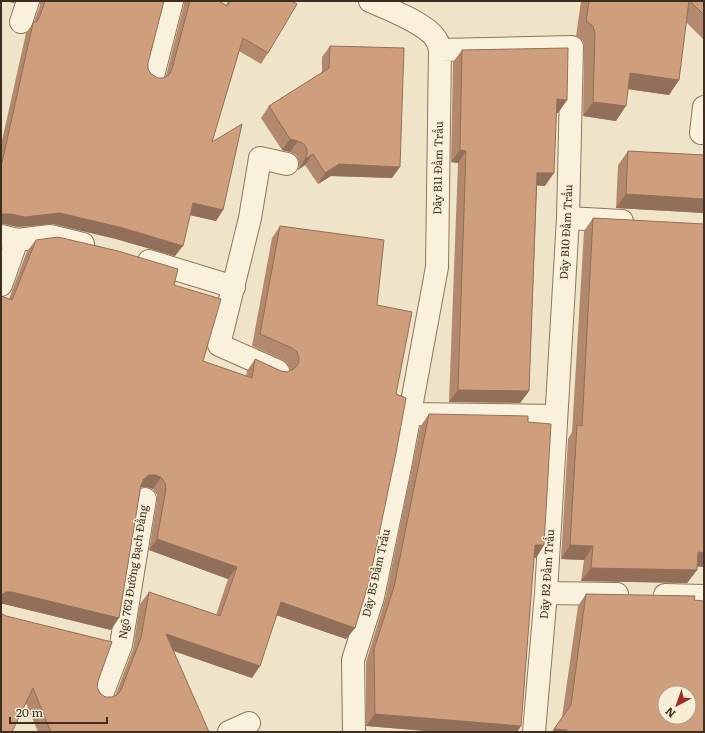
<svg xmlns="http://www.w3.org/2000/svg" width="705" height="733" font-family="Literata,serif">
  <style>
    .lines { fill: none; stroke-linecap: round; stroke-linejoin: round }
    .minor-casing { stroke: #8d765c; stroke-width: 24 }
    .minor { stroke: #faf1dc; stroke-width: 22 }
    .wall { fill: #b2896c }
    .shaded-wall { fill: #916f58 }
    .building { fill: #cf9f7d; stroke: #916f58; fill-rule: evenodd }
    .labels { text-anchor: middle; stroke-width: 3; stroke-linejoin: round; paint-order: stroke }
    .street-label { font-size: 11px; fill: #3d2e20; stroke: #f7eed8 }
  </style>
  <rect width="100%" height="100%" fill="#f0e4c8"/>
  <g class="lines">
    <defs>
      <path id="minor" d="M 370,1 C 388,9 429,24 437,41 C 439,43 439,47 440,50
        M 21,22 L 28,1
        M 153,76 L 172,1
        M 704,107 L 701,133 L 704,133
        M 568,218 L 622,221
        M 1,236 L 17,240 L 50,236 L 83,244
        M 149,261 L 234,287
        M 1,285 L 17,240
        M 278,371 L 219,345 L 250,218 L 260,158 L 287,164
        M 409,414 L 556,416
        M 546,593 L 617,594
        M 665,595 L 704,596
        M 101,697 L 121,645 L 145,499
        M 229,732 L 249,723
        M 354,732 L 353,660 L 373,597 L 400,467 L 437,267 L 440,50 L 572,47 L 568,218 L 546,593 L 534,732"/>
    </defs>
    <use href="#minor" class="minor-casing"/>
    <use href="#minor" class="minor"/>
  </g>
  <path class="wall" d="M 40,1 L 164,1 L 148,63 L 148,69 L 151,74 L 158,78 L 163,78 L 166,76 L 184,4 L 184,1 L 219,1 L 226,5 L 228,1 L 292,1 L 268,53 L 261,64 L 239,51 L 212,142 L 223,210 L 216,221 L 190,215 L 175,256 L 116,239 L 53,224 L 18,227 L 4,224 L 1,224 L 1,145 L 26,33 L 34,22 L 40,5 Z
    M 581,1 L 704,1 L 704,40 L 686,22 L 679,80 L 669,95 L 628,89 L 616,121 L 583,116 L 584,47 L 583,41 L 576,36 Z
    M 330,46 L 392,178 L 331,176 L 318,184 L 305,165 L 298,170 L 299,166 L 299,161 L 296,155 L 290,152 L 282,150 L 261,118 L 269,106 L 322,73 L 322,57 Z
    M 462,50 L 567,100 L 558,113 L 556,113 L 545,186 L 537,185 L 529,391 L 520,403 L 449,402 L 458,163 L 451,162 L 453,62 Z
    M 628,151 L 704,155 L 704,213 L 616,208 L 618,165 Z
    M 593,218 L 697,566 L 697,570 L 687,583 L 581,581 L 584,560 L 561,559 L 568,439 L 572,432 L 584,231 Z
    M 280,226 L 377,305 L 396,394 L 355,628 L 346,639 L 277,615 L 252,678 L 173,651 L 209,732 L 38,732 L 26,703 L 1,613 L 98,681 L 97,687 L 100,693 L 105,697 L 112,697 L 115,696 L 133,649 L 140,604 L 149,592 L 216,615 L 228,579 L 149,550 L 157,501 L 157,495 L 153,489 L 147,487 L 141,487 L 111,630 L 4,604 L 9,299 L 27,251 L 36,240 L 174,285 L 203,361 L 246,376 L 247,371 L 255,359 L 281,371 L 287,372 L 290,370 L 288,364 L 283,360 L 252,346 L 272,238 Z
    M 429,414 L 528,422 L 544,545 L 536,558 L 534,557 L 521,726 L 517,732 L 439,732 L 366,726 L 366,662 L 385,600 L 420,427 Z
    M 586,594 L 694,600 L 704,732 L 552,732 L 562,717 L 578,606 Z"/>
  <path class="shaded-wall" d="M 4,1 L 16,1 L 14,3 Z
    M 630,73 L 679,80 L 669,95 L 620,88 Z
    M 557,99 L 567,100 L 558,113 L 548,112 Z
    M 593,102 L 626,106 L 616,121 L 583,116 Z
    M 290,139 L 298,141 L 290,152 L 282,150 Z
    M 460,150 L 466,151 L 458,163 L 451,162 Z
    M 313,154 L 305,165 L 298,170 L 305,159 Z
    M 339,164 L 400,167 L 392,178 L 331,176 L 318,184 L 325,173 Z
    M 537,173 L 554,173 L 545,186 L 528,185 Z
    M 626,194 L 704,199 L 704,213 L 616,208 Z
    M 193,203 L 223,210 L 216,221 L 185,214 Z
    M 60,213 L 123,228 L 183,246 L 175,256 L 116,239 L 53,224 L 18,227 L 4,224 L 1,224 L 1,214 Z
    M 458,390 L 529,391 L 520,403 L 449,402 Z
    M 149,475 L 155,475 L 161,477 L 153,489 L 147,487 L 141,487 L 136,491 L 144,479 Z
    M 157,539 L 237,567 L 228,579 L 149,550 Z
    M 535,545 L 544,545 L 536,558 L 526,557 Z
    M 570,545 L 593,546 L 584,560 L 561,559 Z
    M 698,552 L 704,553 L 704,567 L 688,566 Z
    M 591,568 L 697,570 L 687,583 L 581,581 Z
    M 6,592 L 12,592 L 119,618 L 111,630 L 4,604 L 1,604 L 1,595 Z
    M 281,602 L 355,628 L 346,639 L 273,614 Z
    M 166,634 L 260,666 L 252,678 L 157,645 Z
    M 375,714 L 521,726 L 517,732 L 439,732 L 366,726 Z
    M 554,729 L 567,730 L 566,732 L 552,732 Z"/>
  <path class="building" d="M 45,1 L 164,1 L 148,63 L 148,69 L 151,74 L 158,78 L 163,78 L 169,75 L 172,69 L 190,1 L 219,1 L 227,6 L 230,1 L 292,1 L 297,4 L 268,53 L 243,38 L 212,142 L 242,124 L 223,210 L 193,203 L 183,246 L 123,228 L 60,213 L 25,217 L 11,214 L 1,214 L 1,167 L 33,23 L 37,21 L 40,16 Z
    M 589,1 L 689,1 L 679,80 L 630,73 L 626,106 L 593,102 L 595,33 L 593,26 L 586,21 Z
    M 690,1 L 704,1 L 704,15 Z
    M 330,46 L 404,48 L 400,167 L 339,164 L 325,173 L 313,154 L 305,159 L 307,155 L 307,149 L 304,144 L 298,141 L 290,139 L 269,106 L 329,68 Z
    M 568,48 L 567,100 L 557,99 L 554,173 L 537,173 L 529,391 L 458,390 L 466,151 L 460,150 L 462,50 Z
    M 628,151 L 704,155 L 704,199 L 626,194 Z
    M 593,218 L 704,224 L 704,553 L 698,552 L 697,570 L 591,568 L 593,546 L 570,545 L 577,425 L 582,426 Z
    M 280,226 L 384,240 L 377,305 L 412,312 L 396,394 L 406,398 L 396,453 L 369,582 L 355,628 L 281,602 L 260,666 L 166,634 L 209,732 L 51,732 L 33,688 L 12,732 L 1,732 L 1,613 L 6,616 L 112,642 L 98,681 L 97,687 L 100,693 L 105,697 L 112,697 L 117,695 L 121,690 L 141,638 L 149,592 L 220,616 L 237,567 L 157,539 L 166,489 L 165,483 L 161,477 L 155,475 L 149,475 L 144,479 L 141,485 L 119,618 L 12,592 L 6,592 L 1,595 L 1,296 L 12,300 L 36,240 L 58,237 L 118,251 L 178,269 L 174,285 L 221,299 L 203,361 L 252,378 L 255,359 L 281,371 L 287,372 L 294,369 L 298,364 L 299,358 L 297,352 L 292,348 L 260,334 Z
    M 429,414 L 528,416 L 528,422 L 551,424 L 544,545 L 535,545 L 521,726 L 375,714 L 374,649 L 394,587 Z
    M 586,594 L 695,596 L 694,600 L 704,601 L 704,732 L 567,732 L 567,730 L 554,729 L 571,705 ZM 665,693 L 689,693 L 689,717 L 665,717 Z"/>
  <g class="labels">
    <g class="street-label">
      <text transform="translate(438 168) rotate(-89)" y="4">Dãy B11 Đầm Trấu</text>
      <text transform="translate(566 232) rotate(-87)" y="4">Dãy B10 Đầm Trấu</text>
      <text transform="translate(133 572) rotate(-81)" y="4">Ngõ 762 Đường Bạch Đằng</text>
      <text transform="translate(376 573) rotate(-77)" y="4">Dãy B5 Đầm Trấu</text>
      <text transform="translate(547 574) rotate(-86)" y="4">Dãy B2 Đầm Trấu</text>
    </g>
  </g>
  <rect width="705" height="733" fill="none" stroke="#3d2e20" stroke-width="4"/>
  <g transform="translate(677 705) rotate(221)"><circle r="19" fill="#f7eed8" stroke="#ada18e"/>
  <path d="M0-3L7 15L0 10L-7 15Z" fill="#9e2a2b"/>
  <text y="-6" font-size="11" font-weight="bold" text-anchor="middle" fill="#3d2e20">N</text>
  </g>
  <path d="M10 717v6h97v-6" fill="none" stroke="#3d2e20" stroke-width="2"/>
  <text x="16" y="717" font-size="12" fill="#3d2e20" stroke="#f7eed8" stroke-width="3" paint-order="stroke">20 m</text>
</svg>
